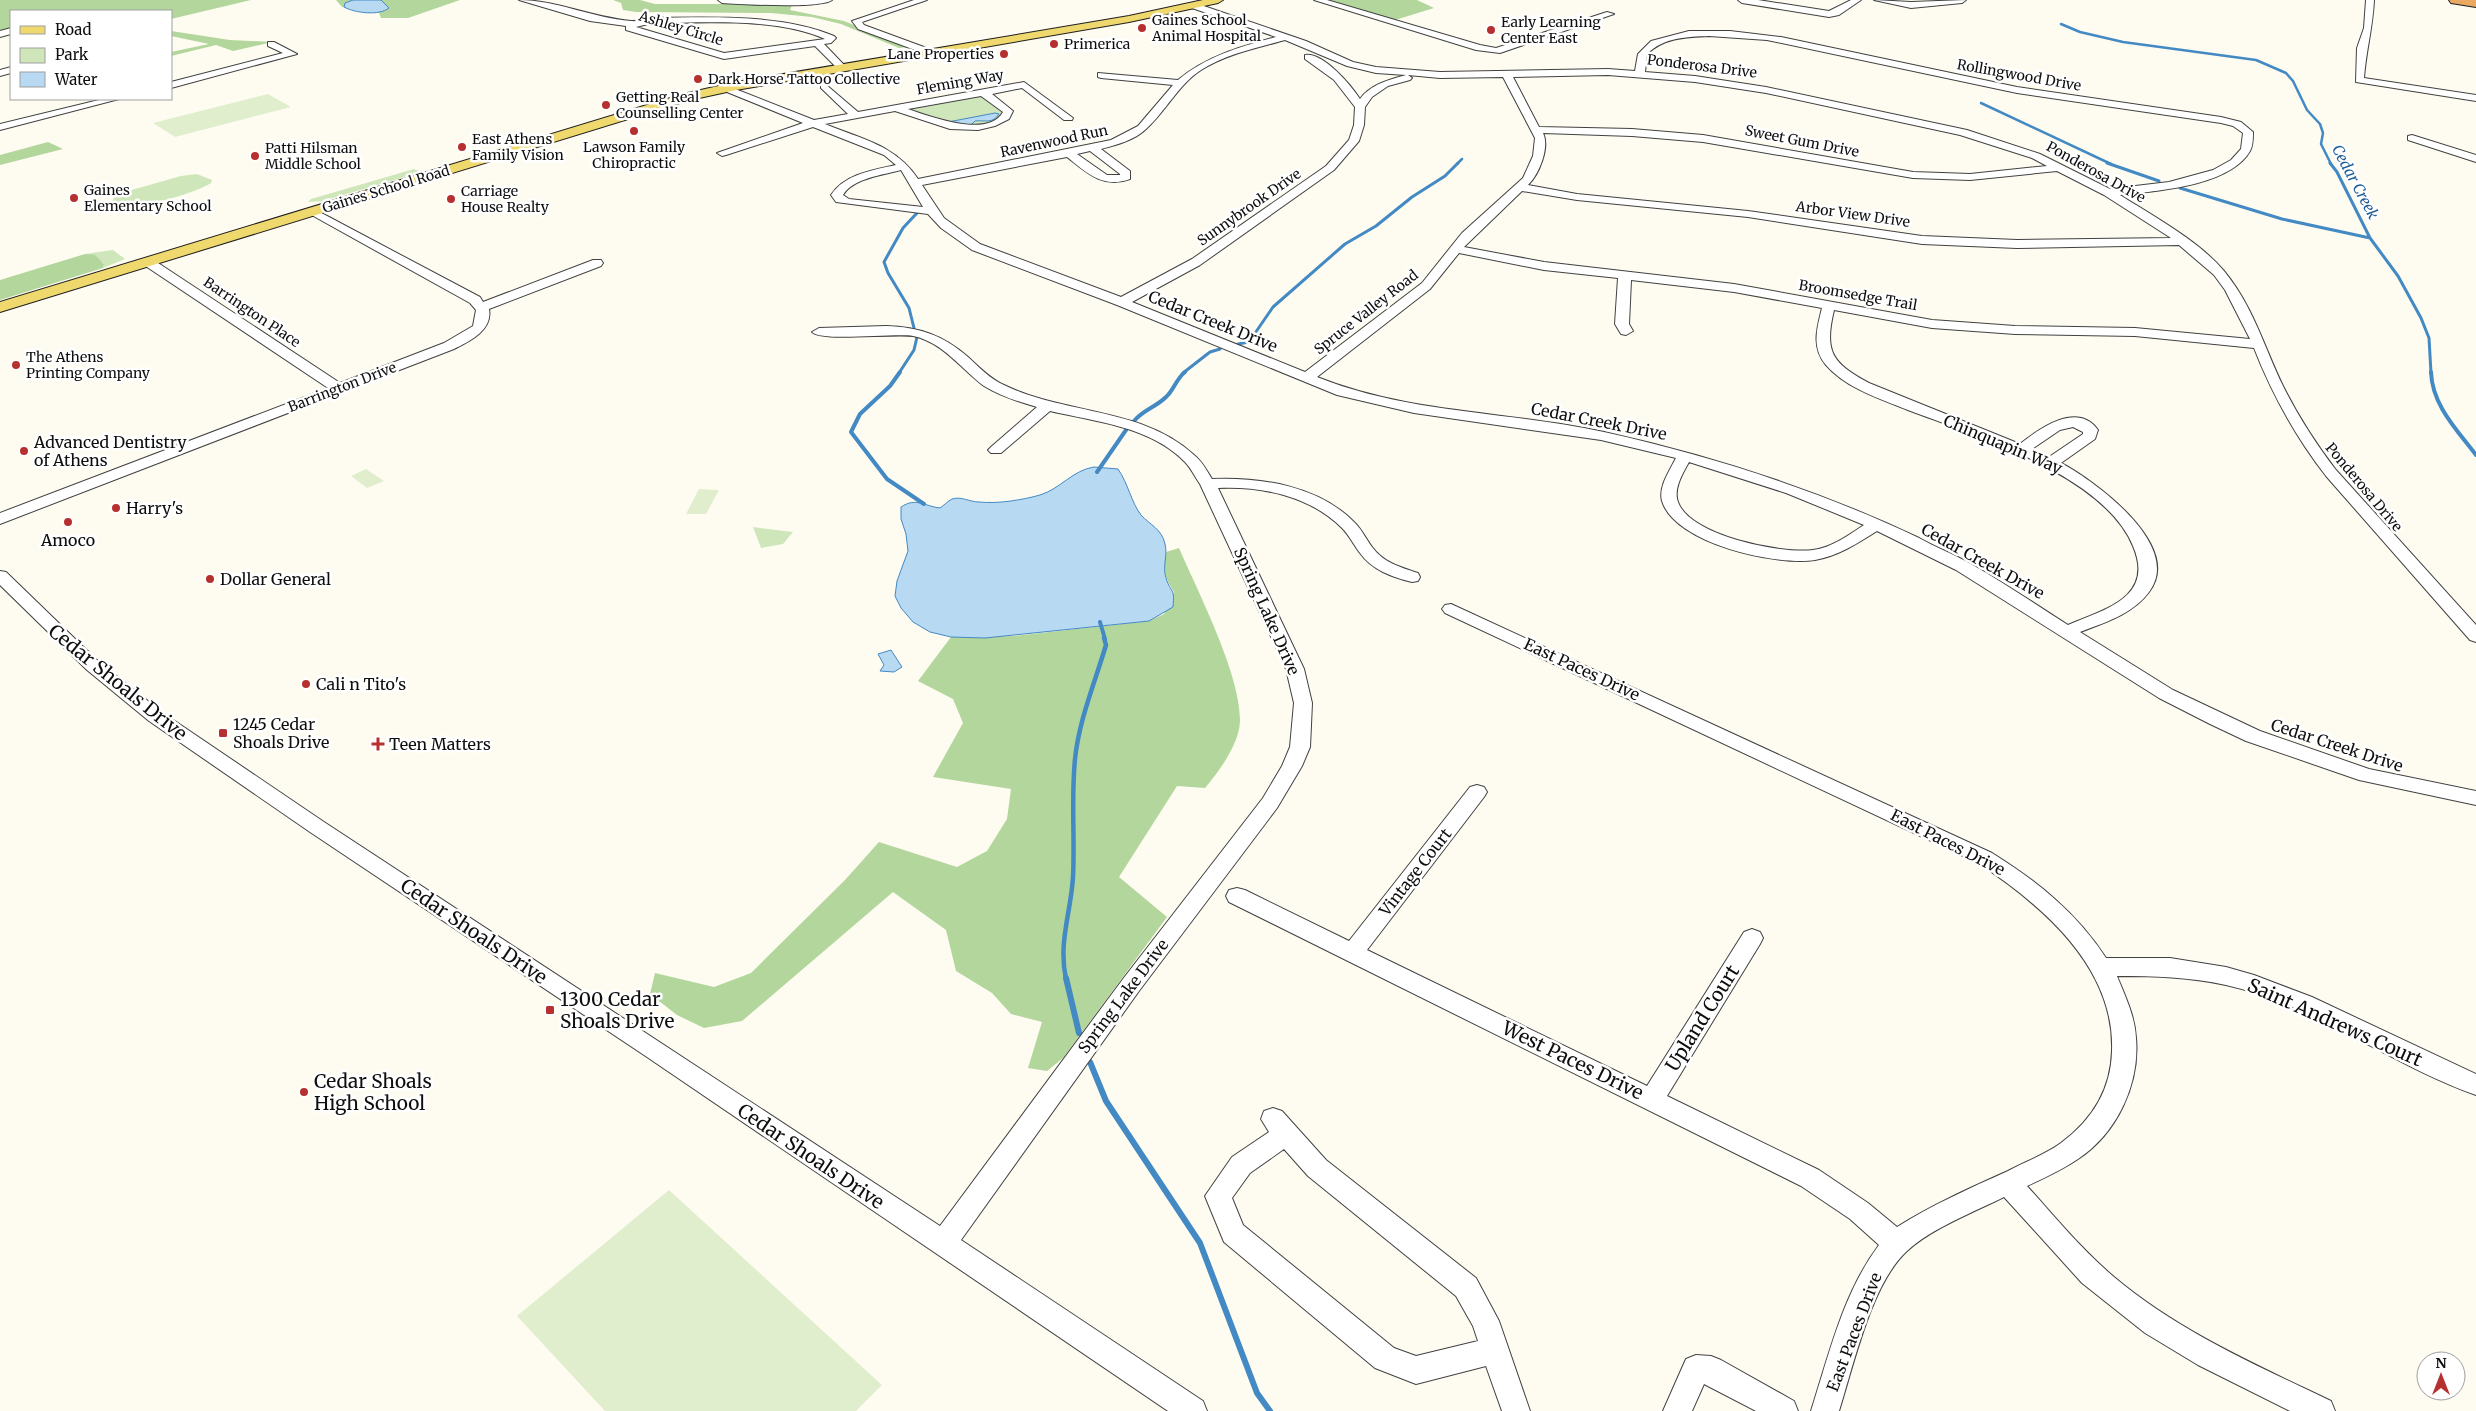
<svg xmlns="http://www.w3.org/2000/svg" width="2476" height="1411" font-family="Merriweather,serif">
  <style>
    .green { fill: #cfe6bb }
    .forest { fill: #b2d69c }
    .pitch { fill: #e1eecd }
    .water { fill: #b8d9f2; stroke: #4389c4 }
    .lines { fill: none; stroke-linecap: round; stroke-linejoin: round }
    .stream-far4 { stroke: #4389c4; stroke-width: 2.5 }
    .stream-far3 { stroke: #4389c4; stroke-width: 3 }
    .stream-far2 { stroke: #4389c4; stroke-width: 4 }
    .stream-far1 { stroke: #4389c4; stroke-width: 4.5 }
    .stream { stroke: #4389c4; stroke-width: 6 }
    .minor-casing { stroke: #414141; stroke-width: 2 }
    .major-casing { stroke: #1f1f1f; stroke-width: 2 }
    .highway-casing { stroke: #1f1f1f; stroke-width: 2 }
    .minor { fill: #fff; fill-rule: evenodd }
    .major { fill: #efd86e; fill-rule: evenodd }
    .highway { fill: #eaa861; fill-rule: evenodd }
    .poi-dot { fill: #b5302f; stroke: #fff; stroke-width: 2 }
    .labels { text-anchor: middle; stroke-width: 5; stroke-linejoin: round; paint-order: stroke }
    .far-poi-label { font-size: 14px; fill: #0e0e0e; stroke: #fff; text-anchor: start }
    .far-street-label { font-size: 14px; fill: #0e0e0e; stroke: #fff }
    .far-water-label { font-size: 15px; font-style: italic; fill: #1f5c98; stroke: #fff }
    .street-label { font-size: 16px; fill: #0e0e0e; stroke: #fff }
    .poi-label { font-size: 16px; fill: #0e0e0e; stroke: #fff; text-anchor: start }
    .near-street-label { font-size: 19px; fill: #0e0e0e; stroke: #fff }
    .near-poi-label { font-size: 19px; fill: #0e0e0e; stroke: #fff; text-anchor: start }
  </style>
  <rect width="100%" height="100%" fill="#fefcf0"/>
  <path class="green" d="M 981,94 L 1004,112 L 1003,117 C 965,135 941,120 905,108 Z
    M 414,169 L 419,171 L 418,173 L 323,201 L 308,202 L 311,199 Z
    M 197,174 L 212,180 L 211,183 C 198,192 143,208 127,207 C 121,207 117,205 112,202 L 114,197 L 121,193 L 181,176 Z
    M 113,250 L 125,259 L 103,268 L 104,263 L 85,254 Z
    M 753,527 L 793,532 L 783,544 L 761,548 Z"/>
  <path class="forest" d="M 0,0 L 251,0 L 171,19 L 171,11 L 11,11 L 11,30 L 0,33 Z
    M 336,0 L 460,0 L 408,18 L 381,18 L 379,13 L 342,7 Z
    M 613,0 L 640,0 L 655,4 L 783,4 L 792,5 L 790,10 L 844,21 L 908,47 L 899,48 L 841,24 L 812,17 L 771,13 L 636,12 L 623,10 L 621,3 Z
    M 1324,0 L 1417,0 L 1434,8 L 1395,20 Z
    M 171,31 L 230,40 L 273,42 L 233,51 L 216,45 L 171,56 L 171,52 L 209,44 L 171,36 Z
    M 48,142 L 63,149 L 0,165 L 0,155 Z
    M 85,254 L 95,255 L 104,264 L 103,268 L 0,300 L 0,280 Z
    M 1179,548 C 1198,592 1241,675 1240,721 C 1239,745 1219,771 1205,788 L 1177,786 L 1119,877 L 1167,917 L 1063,1058 L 1047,1071 L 1028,1068 L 1042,1022 L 1011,1014 L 992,993 L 956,971 L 946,930 L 893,892 L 742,1021 L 704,1028 L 677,1015 L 650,994 L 655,973 L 714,987 L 751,973 L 845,880 L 879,842 L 957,867 L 987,851 L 1007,819 L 1011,789 L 933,777 L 963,723 L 953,699 L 918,681 L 951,637 L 1014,636 L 1149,621 L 1164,614 L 1174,592 C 1165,578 1162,568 1166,552 Z"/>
  <path class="pitch" d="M 268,94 L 291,107 L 175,137 L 153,123 Z
    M 366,469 L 384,481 L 367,488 L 351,476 Z
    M 699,489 L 719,490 L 706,514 L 686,514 Z
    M 669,1190 L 882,1385 L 856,1411 L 605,1411 L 517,1316 Z"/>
  <path class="water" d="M 353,0 L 381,0 L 389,8 C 379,16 355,13 344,7 L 345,3 Z
    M 995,113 L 999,114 C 993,124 985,120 975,121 L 971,125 L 948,122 Z
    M 1094,467 L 1118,469 C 1128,483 1131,502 1141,515 C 1150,525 1162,529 1165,544 C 1168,556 1162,566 1166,578 C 1171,594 1175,587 1173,607 L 1149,621 L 985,638 L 951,637 L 930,632 L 913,622 L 901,608 L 895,596 L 897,581 L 908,551 L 906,534 L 901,519 L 901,507 C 916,497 924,506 940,508 C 943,506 948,501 952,499 C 961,496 970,502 979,502 C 998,504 1022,500 1040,495 C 1060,489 1073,470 1094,467 Z
    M 891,650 L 902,667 L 894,672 L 880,671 L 884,665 L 878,654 Z"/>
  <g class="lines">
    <path class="stream-far4" d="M 2061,24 L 2080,32 L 2123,42 L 2256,60 L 2286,73 L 2293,81 L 2307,110 L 2320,124 L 2323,133 L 2321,144 L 2331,164
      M 1981,103 L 2111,164
      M 1457,164 L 1462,159"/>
    <path class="stream-far3" d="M 2107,163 L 2159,181
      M 2330,163 L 2337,172 L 2370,238 L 2398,276 L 2421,318 L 2429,338 L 2431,373
      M 2180,188 L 2282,219 L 2370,238
      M 914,328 L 909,308 L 888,273 L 884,262 L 903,228 L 917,213
      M 1238,344 L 1249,342 L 1273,307 L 1345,244 L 1376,226 L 1412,197 L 1445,176 L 1458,163
      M 899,373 L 914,350 L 917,337
      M 1183,373 L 1210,352 L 1220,349"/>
    <path class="stream-far2" d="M 900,372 L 890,386 L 860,414 L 851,432 L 887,479 L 924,504
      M 2431,372 C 2432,405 2457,430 2476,455
      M 1134,421 C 1143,410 1156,407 1166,397 C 1174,390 1176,379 1185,372
      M 1097,472 L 1126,430
      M 1100,622 L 1105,639"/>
    <path class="stream-far1" d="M 1066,979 C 1058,943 1071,912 1073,877 C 1075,838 1071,798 1075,759 C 1079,720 1095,682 1106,645 L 1104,638"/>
    <path class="stream" d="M 1066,978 L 1079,1033
      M 1090,1062 L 1106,1101 L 1200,1243 L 1257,1393 L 1270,1411"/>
    <defs>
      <path id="minor" d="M 519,0 C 556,0 593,18 631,21 C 638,22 646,18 653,18 C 709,17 783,14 834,36 L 836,38 L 831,43 L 824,44 L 846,67 L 838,69 L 815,46 L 724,59 L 626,30 L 626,26 L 590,21 ZM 652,23 C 705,23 776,17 825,39 L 724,53 L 636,27 Z
        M 718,0 L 832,0 C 821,9 740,4 722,3 Z
        M 914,0 L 927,0 L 862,22 L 864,25 L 932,50 L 932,54 L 926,54 L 858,29 L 852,21 Z
        M 1314,0 L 1327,0 L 1480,45 L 1496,48 L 1607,12 L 1614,14 L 1500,53 L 1476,50 Z
        M 1738,0 L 1758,0 L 1829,11 L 1851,0 L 1861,0 L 1839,15 L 1829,17 L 1742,3 Z
        M 1874,0 L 1911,2 L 1966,0 L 1962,3 L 1911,8 Z
        M 2366,0 L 2374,0 C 2373,26 2366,51 2364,78 L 2476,95 L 2476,101 L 2356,82 L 2357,48 L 2364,28 Z
        M 1195,3 L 1306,41 L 1353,62 L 1376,67 L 1440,72 L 1608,69 L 1635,71 L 1638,54 L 1651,41 L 1689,31 L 1730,31 L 1781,37 L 2017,87 L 2221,117 L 2241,122 L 2253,132 C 2253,138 2253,146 2250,151 C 2230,186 2157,191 2120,195 C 2153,216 2199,241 2224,271 C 2253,306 2264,347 2283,386 C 2298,416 2316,444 2336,470 L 2476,625 L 2476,642 L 2470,640 L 2326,476 C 2295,436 2272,394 2254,348 L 2135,336 L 2015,334 L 1932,328 L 1834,310 C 1824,352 1832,363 1869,383 L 2020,444 C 2039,429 2077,401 2098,430 L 2095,439 L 2061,463 C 2095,481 2184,546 2149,592 C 2133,614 2104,623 2080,632 L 2173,690 L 2260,731 L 2369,769 L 2476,791 L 2476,805 L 2359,780 L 2246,741 L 2210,724 L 2159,698 L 1956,570 L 1877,531 C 1858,543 1838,556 1815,560 C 1777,566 1675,544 1662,501 C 1658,487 1670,470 1676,458 L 1601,440 L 1414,413 L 1337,395 L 1117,305 L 972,250 L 941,228 L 928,214 L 836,202 L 831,195 C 845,174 873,170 896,165 L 884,155 L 813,127 L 726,155 L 722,156 L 717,153 L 803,123 L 722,90 L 722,86 L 725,85 L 814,120 L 848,114 L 821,88 L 821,84 L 824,83 L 858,112 L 1024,82 L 1073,118 L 1072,120 L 1064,120 L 1022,88 L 992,94 L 1013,111 L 1009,119 L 995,126 L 978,130 L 950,129 L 895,111 L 825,124 C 861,139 896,145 918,179 L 1111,140 L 1138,126 L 1173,85 L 1101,78 L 1098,77 L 1098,73 L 1178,80 C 1207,56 1240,47 1276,37 L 1192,8 L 1191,6 ZM 1709,36 L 1767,40 L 2017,93 L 2221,123 L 2233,126 L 2243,133 L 2241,149 L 2231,160 L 2213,170 L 2169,182 L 2110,189 L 2040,154 L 1967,130 L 1766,87 L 1695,76 L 1645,72 L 1647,54 C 1664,37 1687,37 1709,36 ZM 1285,40 L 1347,66 L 1376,73 L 1406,75 C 1389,80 1371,84 1360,99 C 1351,85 1323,52 1305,55 L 1305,59 L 1334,80 L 1355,107 L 1354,125 L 1349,140 L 1326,166 L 1192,259 L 1121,297 L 980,244 L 944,218 L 922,185 L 1067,157 C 1087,173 1103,189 1130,179 L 1130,171 L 1101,149 C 1116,145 1135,140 1146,129 C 1166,111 1178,85 1201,70 C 1226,54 1257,48 1285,40 ZM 1408,75 L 1440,78 L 1503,77 L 1535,138 L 1533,156 L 1523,178 L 1462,233 L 1422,283 L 1305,372 L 1132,302 L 1200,265 L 1334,170 L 1359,141 L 1364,125 L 1365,107 L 1372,97 L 1388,86 L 1410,80 L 1412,78 ZM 1608,75 L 1695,82 L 1766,93 L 1960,135 L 2032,158 L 2047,166 L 1970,174 L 1913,172 L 1703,135 L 1632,129 L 1539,127 L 1513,77 ZM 981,96 L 1003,112 C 988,139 929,116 908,109 ZM 1543,133 L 1632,136 L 1703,142 L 1913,178 L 1970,180 L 2057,171 L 2104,195 L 2171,238 L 2017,240 L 1922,236 L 1748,211 L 1577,194 L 1528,185 C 1539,175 1550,147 1543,133 ZM 1090,151 L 1120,174 L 1120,175 L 1107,175 L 1077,154 ZM 901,170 L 923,207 L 849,199 L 843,195 C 853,178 883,175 901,170 ZM 1522,191 L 1577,200 L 1748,217 L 1922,244 L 2017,248 L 2179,245 L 2214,275 L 2225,290 L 2250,339 L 2135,328 L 2015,326 L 1932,320 L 1734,284 L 1544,262 L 1464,247 ZM 1459,253 L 1544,270 L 1618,278 L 1615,324 L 1621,334 L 1626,335 L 1633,331 L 1629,324 L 1631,280 L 1734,292 L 1822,308 C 1817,328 1811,347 1826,365 C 1846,388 1880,399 1908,410 C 1976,436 2104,475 2133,546 C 2155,597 2106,609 2068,625 C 2035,604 2003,582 1969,563 C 1953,554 1935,547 1919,538 C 1818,490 1712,456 1604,432 C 1508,411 1409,414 1317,377 L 1430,289 ZM 2073,427 L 2083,432 L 2083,434 L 2049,457 L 2032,449 L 2060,430 ZM 1689,462 L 1786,493 L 1864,525 C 1849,535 1831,548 1813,550 C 1781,554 1690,536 1678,502 C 1673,489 1683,473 1689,462 Z
        M 11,28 L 11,34 L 0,37 L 0,31 Z
        M 268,42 L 274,42 L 297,54 L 171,88 L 171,82 L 283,53 L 268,46 Z
        M 11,67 L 11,73 L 0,76 L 0,70 Z
        M 103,99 L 119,99 L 0,130 L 0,124 Z
        M 2412,135 L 2476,155 L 2476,162 L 2408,140 L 2408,136 Z
        M 312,208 L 480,297 L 483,302 L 593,260 L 601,260 L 603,263 L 601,266 L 489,309 C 493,330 470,341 454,349 L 0,524 L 0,513 L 328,388 L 144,265 L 142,262 L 144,259 L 152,259 L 340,383 L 444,343 L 473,326 L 476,310 L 470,303 L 308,213 L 308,209 Z
        M 886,326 C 919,327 943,335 968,357 C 979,367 990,379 1004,385 C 1065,415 1142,407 1194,455 C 1202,461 1207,471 1212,479 C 1261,477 1320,486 1355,523 C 1362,530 1366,539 1372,547 C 1384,563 1400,567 1418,573 L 1420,577 L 1418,581 L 1412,582 C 1392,577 1372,570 1360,553 C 1354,545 1349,535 1342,528 C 1310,496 1262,486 1218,488 L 1304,669 L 1312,703 L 1310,747 L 1302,766 L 1277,808 L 1139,991 L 961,1240 L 1203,1401 L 1207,1411 L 1168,1411 L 647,1057 L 310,832 L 149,721 L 87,670 L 0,585 L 0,571 L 6,572 L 99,662 L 163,713 L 324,822 L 940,1226 L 1123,979 L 1263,798 L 1282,766 L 1290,747 L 1294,703 L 1286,669 L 1200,484 C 1195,477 1191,468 1185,462 C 1150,426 1096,422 1050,411 L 1001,453 L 991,453 L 988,450 L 991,447 L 1037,407 C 1019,402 1000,396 984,386 C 961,369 943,342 913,336 C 895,333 820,342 812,332 L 819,328 Z
        M 1451,604 L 1992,853 C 2037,881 2077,913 2106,958 L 2170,958 L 2226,967 L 2254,975 L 2312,997 L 2476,1074 L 2476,1095 C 2393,1066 2312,1004 2226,985 C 2190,977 2154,976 2117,976 C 2125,996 2135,1016 2136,1038 C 2140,1084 2117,1133 2078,1159 C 2062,1170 2044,1178 2027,1186 C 2055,1217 2082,1250 2114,1277 C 2178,1331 2256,1365 2331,1401 L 2335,1411 L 2290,1411 L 2198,1365 L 2145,1333 L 2082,1283 L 2004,1197 C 1976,1211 1930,1229 1907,1251 C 1871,1284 1854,1364 1839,1411 L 1811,1411 C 1829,1355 1843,1293 1879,1245 L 1850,1219 L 1801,1186 L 1229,902 L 1226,896 L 1229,890 L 1237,888 L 1245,890 L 1349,941 L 1470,787 L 1477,785 L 1484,787 L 1487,792 L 1484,797 L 1367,950 L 1647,1086 L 1744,932 L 1752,929 L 1760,932 L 1763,938 L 1760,944 L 1667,1096 L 1819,1170 L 1868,1203 L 1897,1227 C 1932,1205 1970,1188 2008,1171 C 2025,1162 2046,1154 2061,1143 C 2092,1120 2111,1090 2112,1051 C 2115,967 2042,905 1978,863 L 1445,613 L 1442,609 L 1445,605 Z
        M 1273,1108 L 1282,1111 L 1326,1160 L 1476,1278 L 1499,1321 L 1530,1411 L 1502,1411 L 1486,1366 L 1416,1384 L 1375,1368 L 1224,1242 L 1205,1196 L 1232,1157 L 1269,1132 L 1261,1119 L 1264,1111 ZM 1284,1149 L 1308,1176 L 1456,1296 L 1473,1326 L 1478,1341 L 1416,1356 L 1394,1348 L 1243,1225 L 1232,1198 L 1250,1173 Z
        M 1696,1355 L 1711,1356 L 1721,1360 L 1794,1401 L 1798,1411 L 1756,1411 L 1704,1384 L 1692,1411 L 1663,1411 L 1686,1359 Z"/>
      <path id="major" d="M 1203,0 L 1223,0 L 1218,3 L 1129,22 L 736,90 L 690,100 L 0,312 L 0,302 L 683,94 L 736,82 L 1129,16 Z"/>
      <path id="highway" d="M 2449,0 L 2476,0 L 2476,7 L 2451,3 Z"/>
    </defs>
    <use href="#minor" class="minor-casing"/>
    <use href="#major" class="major-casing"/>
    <use href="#highway" class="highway-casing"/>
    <use href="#minor" class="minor"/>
    <use href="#major" class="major"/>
    <use href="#highway" class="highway"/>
  </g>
  <g class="poi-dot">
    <circle cx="1142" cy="28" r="5"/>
    <circle cx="1491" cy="30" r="5"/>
    <circle cx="1054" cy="44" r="5"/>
    <circle cx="1004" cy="54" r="5"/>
    <circle cx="698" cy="79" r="5"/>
    <circle cx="606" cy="105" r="5"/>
    <circle cx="634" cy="131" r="5"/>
    <circle cx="462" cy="147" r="5"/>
    <circle cx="255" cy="156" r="5"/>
    <circle cx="74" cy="198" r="5"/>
    <circle cx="451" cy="199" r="5"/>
    <circle cx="16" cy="365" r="5"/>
    <circle cx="24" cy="451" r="5"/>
    <circle cx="116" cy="508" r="5"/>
    <circle cx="68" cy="522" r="5"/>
    <circle cx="210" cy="579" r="5"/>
    <circle cx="306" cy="684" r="5"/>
    <rect x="218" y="728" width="10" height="10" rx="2.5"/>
    <path d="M375.5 736.5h5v5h5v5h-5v5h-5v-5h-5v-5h5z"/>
    <rect x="545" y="1005" width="10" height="10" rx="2.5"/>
    <circle cx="304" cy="1092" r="5"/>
  </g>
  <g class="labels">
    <g class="far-poi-label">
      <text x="1152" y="25">Gaines School<tspan x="1152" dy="16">Animal Hospital</tspan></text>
      <text x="1501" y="27">Early Learning<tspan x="1501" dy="16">Center East</tspan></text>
      <text x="1064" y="49">Primerica</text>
      <text x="994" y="59" text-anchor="end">Lane Properties</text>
      <text x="708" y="84">Dark Horse Tattoo Collective</text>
      <text x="616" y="102">Getting Real<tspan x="616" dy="16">Counselling Center</tspan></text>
      <text x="472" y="144">East Athens<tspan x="472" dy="16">Family Vision</tspan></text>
      <text x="634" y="152" text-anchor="middle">Lawson Family<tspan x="634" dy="16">Chiropractic</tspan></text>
      <text x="265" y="153">Patti Hilsman<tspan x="265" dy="16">Middle School</tspan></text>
      <text x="84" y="195">Gaines<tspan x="84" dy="16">Elementary School</tspan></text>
      <text x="461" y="196">Carriage<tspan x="461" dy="16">House Realty</tspan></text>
      <text x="26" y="362">The Athens<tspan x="26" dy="16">Printing Company</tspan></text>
    </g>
    <g class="far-street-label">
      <text transform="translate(681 28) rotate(17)" y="5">Ashley Circle</text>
      <text transform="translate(1702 66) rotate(7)" y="5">Ponderosa Drive</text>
      <text transform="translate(2019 75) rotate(10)" y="5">Rollingwood Drive</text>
      <text transform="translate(960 82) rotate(-10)" y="5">Fleming Way</text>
      <text transform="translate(1054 141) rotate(-12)" y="5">Ravenwood Run</text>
      <text transform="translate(1802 141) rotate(11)" y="5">Sweet Gum Drive</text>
      <text transform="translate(2096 172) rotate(29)" y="5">Ponderosa Drive</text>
      <text transform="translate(386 189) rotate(-17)" y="5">Gaines School Road</text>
      <text transform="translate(1249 207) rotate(-35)" y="5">Sunnybrook Drive</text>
      <text transform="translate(1853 214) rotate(8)" y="5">Arbor View Drive</text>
      <text transform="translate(1858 295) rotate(10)" y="5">Broomsedge Trail</text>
      <text transform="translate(252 312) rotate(34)" y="5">Barrington Place</text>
      <text transform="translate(1366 312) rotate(-38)" y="5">Spruce Valley Road</text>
      <text transform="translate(342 387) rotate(-21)" y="5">Barrington Drive</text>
      <text transform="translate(2364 487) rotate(50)" y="5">Ponderosa Drive</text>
    </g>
    <g class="far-water-label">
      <text transform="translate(2355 182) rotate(62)" y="5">Cedar Creek</text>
    </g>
    <g class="street-label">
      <text transform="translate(1213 321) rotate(22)" y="6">Cedar Creek Drive</text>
      <text transform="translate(1599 421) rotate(11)" y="6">Cedar Creek Drive</text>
      <text transform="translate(2003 444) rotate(23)" y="6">Chinquapin Way</text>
      <text transform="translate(1983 561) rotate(29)" y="6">Cedar Creek Drive</text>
      <text transform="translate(1267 611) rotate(66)" y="6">Spring Lake Drive</text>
      <text transform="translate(1582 669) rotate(25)" y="6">East Paces Drive</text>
      <text transform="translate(2337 745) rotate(18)" y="6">Cedar Creek Drive</text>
      <text transform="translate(1948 842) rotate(27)" y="6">East Paces Drive</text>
      <text transform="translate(1415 872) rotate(-52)" y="6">Vintage Court</text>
      <text transform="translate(1123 996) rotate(-53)" y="6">Spring Lake Drive</text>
      <text transform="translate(1854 1332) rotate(-69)" y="6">East Paces Drive</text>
    </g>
    <g class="poi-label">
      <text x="34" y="448">Advanced Dentistry<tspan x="34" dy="18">of Athens</tspan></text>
      <text x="126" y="514">Harry's</text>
      <text x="68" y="546" text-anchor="middle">Amoco</text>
      <text x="220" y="585">Dollar General</text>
      <text x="316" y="690">Cali n Tito's</text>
      <text x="233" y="730">1245 Cedar<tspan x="233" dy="18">Shoals Drive</tspan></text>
      <text x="389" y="750">Teen Matters</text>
    </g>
    <g class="near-street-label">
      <text transform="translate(118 682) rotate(39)" y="7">Cedar Shoals Drive</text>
      <text transform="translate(474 931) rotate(34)" y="7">Cedar Shoals Drive</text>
      <text transform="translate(1702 1018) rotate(-58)" y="7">Upland Court</text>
      <text transform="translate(2335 1022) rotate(24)" y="7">Saint Andrews Court</text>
      <text transform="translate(1573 1060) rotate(26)" y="7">West Paces Drive</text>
      <text transform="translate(811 1156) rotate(34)" y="7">Cedar Shoals Drive</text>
    </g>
    <g class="near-poi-label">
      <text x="560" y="1006">1300 Cedar<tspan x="560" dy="22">Shoals Drive</tspan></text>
      <text x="314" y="1088">Cedar Shoals<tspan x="314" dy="22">High School</tspan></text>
    </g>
  </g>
  <rect x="10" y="10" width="162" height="90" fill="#ffffff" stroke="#9f9f9f"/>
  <rect x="20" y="26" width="25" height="8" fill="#efd86e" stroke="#9f9f9f"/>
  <text x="55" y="35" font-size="15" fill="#0e0e0e">Road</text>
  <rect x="20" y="48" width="25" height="15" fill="#cfe6bb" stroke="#9f9f9f"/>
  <text x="55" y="60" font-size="15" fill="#0e0e0e">Park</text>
  <rect x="20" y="72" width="25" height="15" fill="#b8d9f2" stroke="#9f9f9f"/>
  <text x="55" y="85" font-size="15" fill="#0e0e0e">Water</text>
  <g transform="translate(2441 1376)"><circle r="24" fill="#ffffff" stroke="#9f9f9f"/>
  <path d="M0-4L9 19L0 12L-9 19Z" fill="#b5302f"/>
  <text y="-8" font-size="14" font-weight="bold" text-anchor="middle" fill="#0e0e0e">N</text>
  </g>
</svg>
